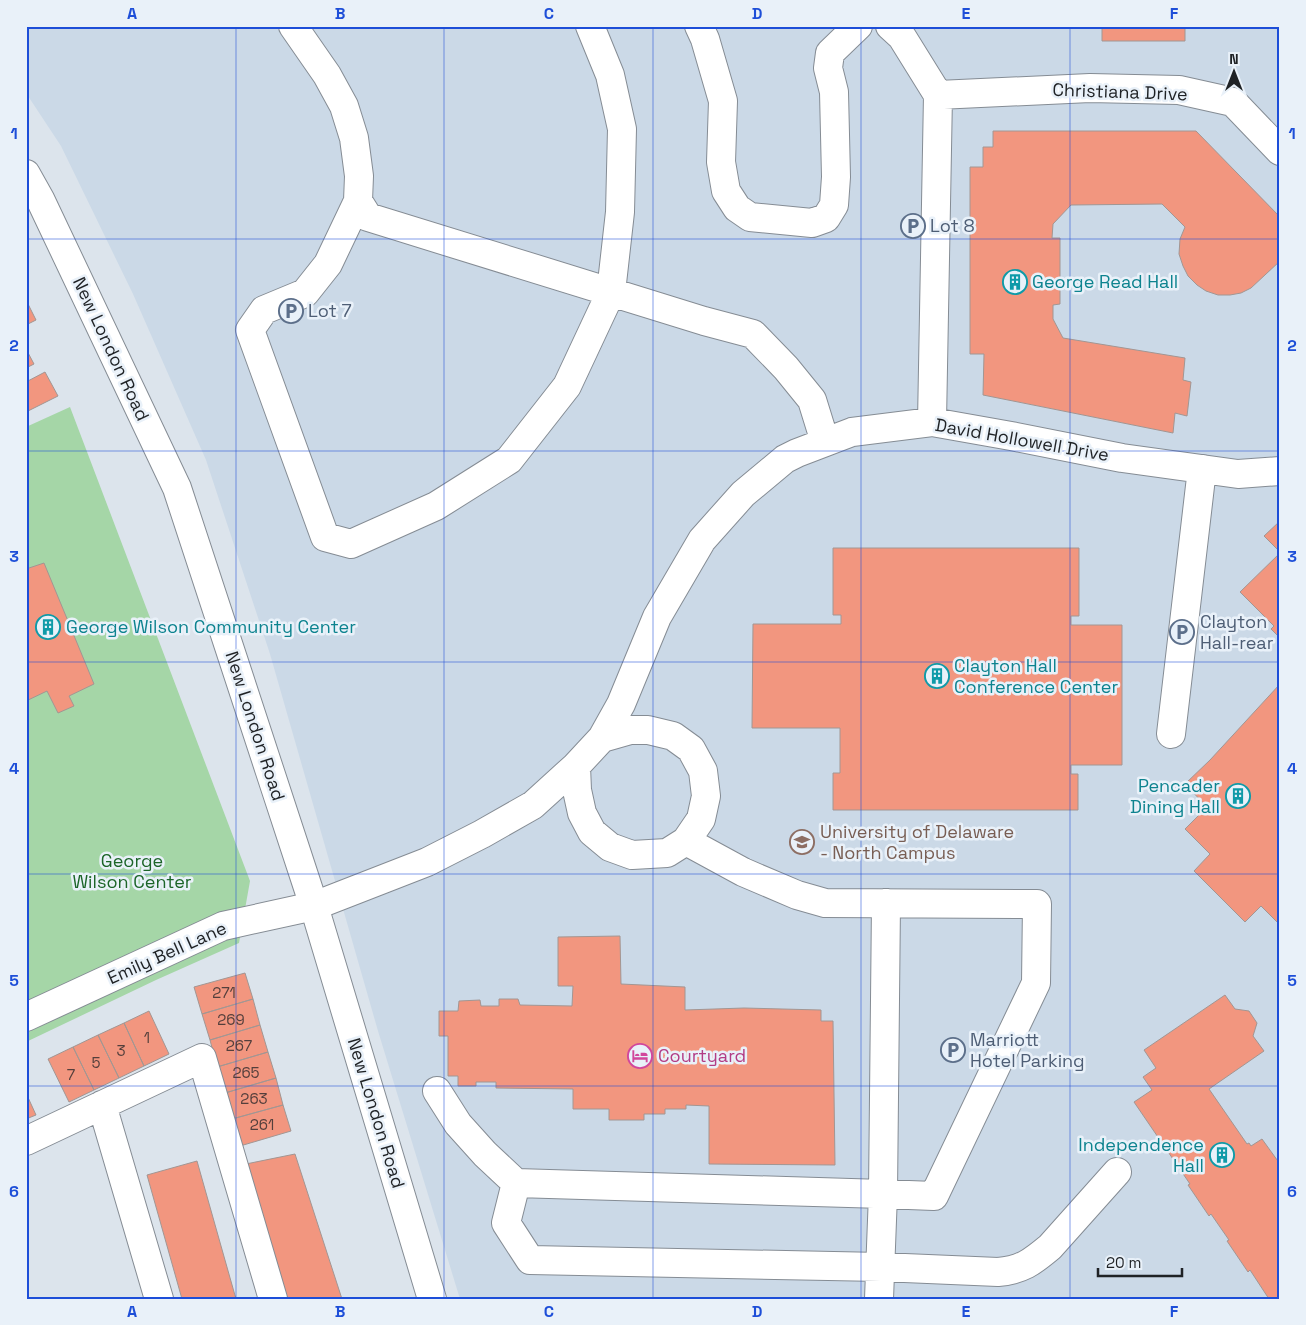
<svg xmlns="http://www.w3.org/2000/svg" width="1306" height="1325" font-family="'Space Grotesk',sans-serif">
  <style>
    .built { fill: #cbd9e7 }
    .green { fill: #a5d6a7 }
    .building { fill: #f2967f; stroke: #a29693 }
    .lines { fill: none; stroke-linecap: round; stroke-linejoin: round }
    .minor-casing { stroke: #858c94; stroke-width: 30 }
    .major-casing { stroke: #858c94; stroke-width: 30 }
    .minor { stroke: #fff; stroke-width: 28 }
    .major { stroke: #fff; stroke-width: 28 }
    .grid { fill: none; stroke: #1d4ed8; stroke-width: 1; stroke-opacity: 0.55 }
    .labels { text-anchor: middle; stroke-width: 5; stroke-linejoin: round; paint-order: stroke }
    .number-label { font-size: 15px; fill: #543f3c }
    .street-label { font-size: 18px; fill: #1f2225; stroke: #e9f1f9 }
    .service-label { font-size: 18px; fill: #4e5e75; stroke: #e9f1f9; text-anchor: start }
    .culture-label { font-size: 18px; fill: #0d838f; stroke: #e9f1f9; text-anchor: start }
    .education-label { font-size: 18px; fill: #785e54; stroke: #e9f1f9; text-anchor: start }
    .park-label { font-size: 18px; fill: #1c6528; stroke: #e9f1f9 }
    .hotel-label { font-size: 18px; fill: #b23c85; stroke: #e9f1f9; text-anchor: start }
    .neatline { fill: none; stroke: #1d4ed8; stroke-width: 2 }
    .grid-label { font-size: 16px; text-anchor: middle; font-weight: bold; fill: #1d4ed8 }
  </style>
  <rect width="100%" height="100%" fill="#dce4ec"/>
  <path class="built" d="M 26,26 L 1280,26 L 1280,1299 L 460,1299 L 378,1031 L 270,654 L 206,460 L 133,294 L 61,146 L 26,93 Z"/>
  <path class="green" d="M 70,407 L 250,881 L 239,943 L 156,980 L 26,1042 L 26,427 Z"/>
  <path class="building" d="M 1102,26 L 1185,26 L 1185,41 L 1102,41 Z
    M 993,131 L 1196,131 L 1280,217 L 1280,261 L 1251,288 L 1241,293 L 1230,295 L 1218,295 L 1206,291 L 1197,285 L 1188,276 L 1183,266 L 1179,254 L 1180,239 L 1185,227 L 1162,204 L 1071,205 L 1053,224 L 1052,238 L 1060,238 L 1060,304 L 1053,305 L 1053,319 L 1063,338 L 1185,358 L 1183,380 L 1191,382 L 1187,416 L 1175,413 L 1173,433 L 983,395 L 984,354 L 970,354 L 970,167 L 983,167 L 983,147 L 993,147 Z
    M 26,300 L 36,320 L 26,325 Z
    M 26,349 L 34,364 L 26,368 Z
    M 45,372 L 58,396 L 26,412 L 26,382 Z
    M 1280,521 L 1280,552 L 1264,536 Z
    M 833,548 L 1079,548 L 1079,616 L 1071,616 L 1071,625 L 1122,625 L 1122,765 L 1071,765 L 1071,774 L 1078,774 L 1078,810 L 833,810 L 833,773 L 840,773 L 840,728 L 752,728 L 753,624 L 841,624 L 841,615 L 833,615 Z
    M 1280,553 L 1280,638 L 1271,629 L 1274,626 L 1240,592 Z
    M 44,563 L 94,684 L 69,696 L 74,706 L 58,713 L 47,691 L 26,701 L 26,569 Z
    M 1280,684 L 1280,925 L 1261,906 L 1245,922 L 1194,871 L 1210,854 L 1185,829 L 1207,807 L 1185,784 L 1210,760 Z
    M 620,936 L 621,984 L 685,987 L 685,1010 L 744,1008 L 821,1010 L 821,1021 L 833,1021 L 835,1165 L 709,1164 L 709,1106 L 686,1105 L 686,1109 L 665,1109 L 665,1114 L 644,1114 L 644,1120 L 609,1120 L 609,1109 L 573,1109 L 573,1089 L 496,1088 L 496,1082 L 476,1082 L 476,1086 L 458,1086 L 458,1076 L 448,1076 L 448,1036 L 439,1036 L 439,1011 L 458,1011 L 459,1001 L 480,1000 L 481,1006 L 499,1006 L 499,999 L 518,999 L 520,1005 L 572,1006 L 573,986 L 558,986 L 558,937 Z
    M 245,973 L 253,999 L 202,1014 L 194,987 Z
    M 1225,995 L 1235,1009 L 1249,1011 L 1257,1023 L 1253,1036 L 1264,1051 L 1209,1089 L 1247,1144 L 1249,1143 L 1251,1146 L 1262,1139 L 1280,1164 L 1280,1299 L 1269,1299 L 1250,1270 L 1248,1272 L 1227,1241 L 1229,1240 L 1211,1214 L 1209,1216 L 1188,1185 L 1190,1184 L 1134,1102 L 1152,1090 L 1143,1077 L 1156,1068 L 1144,1050 Z
    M 253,999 L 260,1025 L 210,1040 L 202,1014 Z
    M 149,1011 L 169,1054 L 144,1066 L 124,1023 Z
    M 124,1023 L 144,1066 L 119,1078 L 98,1035 Z
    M 260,1025 L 268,1052 L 217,1067 L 210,1040 Z
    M 98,1035 L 119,1078 L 94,1090 L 73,1047 Z
    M 73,1047 L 94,1090 L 69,1102 L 48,1059 Z
    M 268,1052 L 276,1078 L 225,1093 L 217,1067 Z
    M 276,1078 L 283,1105 L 232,1119 L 225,1093 Z
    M 26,1093 L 36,1115 L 26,1119 Z
    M 283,1105 L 291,1131 L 240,1146 L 232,1119 Z
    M 295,1154 L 342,1299 L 277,1299 L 241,1165 Z
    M 197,1161 L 236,1299 L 182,1299 L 147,1175 Z"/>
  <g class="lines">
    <defs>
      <path id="minor" d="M 293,26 L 327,75 L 344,106 L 354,138 L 359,176 L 358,201 L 368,217 L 704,321 L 753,334 L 786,368 L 812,400 L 825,442
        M 699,26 L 705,39 L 723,101 L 721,162 L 726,191 L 737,208 L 750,217 L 812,223 L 826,218 L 834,205 L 836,177 L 834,92 L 828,68 L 830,53 L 858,26
        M 890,26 L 902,37 L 938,95 L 1090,88 L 1179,90 L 1233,102 L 1280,151
        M 358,201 L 328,264 L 305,293 L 264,310 L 250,330 L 325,537 L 351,544 L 436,506 L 509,460 L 567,386 L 611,292 L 620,212 L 622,129 L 610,75 L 590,26
        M 932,422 L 938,95
        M 1171,734 L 1202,469
        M 576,766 L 577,790 L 582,813 L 592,832 L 610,847 L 632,855 L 667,853 L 686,841 L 701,819 L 706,796 L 703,771 L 691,749 L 673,736 L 648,730 L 630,730 L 602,738
        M 686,841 L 743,872 L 797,895 L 825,903 L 1037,904 L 1036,983 L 934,1196 L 883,1194 L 879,1299
        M 886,903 L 883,1194 L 516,1183 L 506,1223 L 530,1260 L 881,1267 L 998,1272 C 1022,1270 1032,1262 1050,1247 L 1117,1172
        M 26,1017 L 223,926 L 314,906 L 427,862 L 482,834 L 533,805 L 576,766 L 602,738 L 621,704 L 657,617 L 702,540 L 743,494 L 785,459 L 797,453 L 852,432 L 932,422 L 1011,436 L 1122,458 L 1238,474 L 1280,471
        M 437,1091 L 458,1124 L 485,1154 L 516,1183
        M 102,1105 L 159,1299
        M 26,1141 L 202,1058 L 273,1299"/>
      <path id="major" d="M 26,174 L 40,199 L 177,488 L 314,906 L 432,1299"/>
    </defs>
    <use href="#minor" class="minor-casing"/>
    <use href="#major" class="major-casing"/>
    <use href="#minor" class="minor"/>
    <use href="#major" class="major"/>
  </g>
  <path class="grid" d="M 236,26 L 236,1299M 444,26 L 444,1299M 653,26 L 653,1299M 861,26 L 861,1299M 1070,26 L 1070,1299M 26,239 L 1280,239M 26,451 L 1280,451M 26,662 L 1280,662M 26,874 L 1280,874M 26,1086 L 1280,1086"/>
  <defs>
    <symbol id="parking-ring" viewBox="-11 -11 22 22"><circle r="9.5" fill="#e9f1f9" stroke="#5c6f8a" stroke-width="1.5"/><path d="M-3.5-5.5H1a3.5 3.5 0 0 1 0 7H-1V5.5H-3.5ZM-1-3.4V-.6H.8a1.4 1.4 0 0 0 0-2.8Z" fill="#5c6f8a"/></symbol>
    <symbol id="building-ring" viewBox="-11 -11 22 22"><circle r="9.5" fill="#e9f1f9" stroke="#0f9aa8" stroke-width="1.5"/><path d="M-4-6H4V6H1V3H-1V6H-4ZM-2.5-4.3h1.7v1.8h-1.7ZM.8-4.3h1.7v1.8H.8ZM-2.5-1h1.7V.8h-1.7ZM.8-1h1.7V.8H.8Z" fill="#0f9aa8"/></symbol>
    <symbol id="university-ring" viewBox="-11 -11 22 22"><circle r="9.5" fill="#e9f1f9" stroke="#8d6e63" stroke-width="1.5"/><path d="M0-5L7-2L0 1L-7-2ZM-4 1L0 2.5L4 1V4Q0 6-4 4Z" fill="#8d6e63"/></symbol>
    <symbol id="hotel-ring" viewBox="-11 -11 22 22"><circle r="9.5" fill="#e9f1f9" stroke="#d1479c" stroke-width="1.5"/><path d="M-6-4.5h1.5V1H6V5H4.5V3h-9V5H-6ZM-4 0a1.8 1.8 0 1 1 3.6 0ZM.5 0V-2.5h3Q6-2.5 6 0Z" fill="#d1479c"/></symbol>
  </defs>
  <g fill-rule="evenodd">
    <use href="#parking-ring" x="899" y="212" width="28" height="28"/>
    <use href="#building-ring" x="1001" y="268" width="28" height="28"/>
    <use href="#parking-ring" x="277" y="297" width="28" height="28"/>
    <use href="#building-ring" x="34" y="613" width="28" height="28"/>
    <use href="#parking-ring" x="1168" y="618" width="28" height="28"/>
    <use href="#building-ring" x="923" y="662" width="28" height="28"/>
    <use href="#building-ring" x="1224" y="782" width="28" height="28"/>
    <use href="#university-ring" x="788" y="828" width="28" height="28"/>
    <use href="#parking-ring" x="939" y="1036" width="28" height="28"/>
    <use href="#hotel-ring" x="626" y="1042" width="28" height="28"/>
    <use href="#building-ring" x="1208" y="1141" width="28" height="28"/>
  </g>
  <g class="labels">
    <g class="number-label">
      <text x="224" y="998">271</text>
      <text x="231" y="1025">269</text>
      <text x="147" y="1043">1</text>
      <text x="239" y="1051">267</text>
      <text x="121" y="1056">3</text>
      <text x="96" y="1068">5</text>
      <text x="246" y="1078">265</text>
      <text x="71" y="1080">7</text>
      <text x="254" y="1104">263</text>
      <text x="262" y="1130">261</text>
    </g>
    <g class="street-label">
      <text transform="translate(1120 92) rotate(2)" y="6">Christiana Drive</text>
      <text transform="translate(111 349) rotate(65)" y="6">New London Road</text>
      <text transform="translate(1022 440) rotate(10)" y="6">David Hollowell Drive</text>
      <text transform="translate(255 726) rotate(72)" y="6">New London Road</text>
      <text transform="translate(167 953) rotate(-24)" y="6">Emily Bell Lane</text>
      <text transform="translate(376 1113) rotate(73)" y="6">New London Road</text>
    </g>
    <g class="service-label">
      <text x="930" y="232">Lot 8</text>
      <text x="308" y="317">Lot 7</text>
      <text x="1200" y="628">Clayton<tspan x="1200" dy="21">Hall-rear</tspan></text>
      <text x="970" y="1046">Marriott<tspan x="970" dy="21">Hotel Parking</tspan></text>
    </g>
    <g class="culture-label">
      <text x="1032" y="288">George Read Hall</text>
      <text x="66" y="633">George Wilson Community Center</text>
      <text x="954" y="672">Clayton Hall<tspan x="954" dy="21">Conference Center</tspan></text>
      <text x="1220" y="792" text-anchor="end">Pencader<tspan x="1220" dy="21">Dining Hall</tspan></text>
      <text x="1204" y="1151" text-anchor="end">Independence<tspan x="1204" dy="21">Hall</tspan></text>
    </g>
    <g class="education-label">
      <text x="820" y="838">University of Delaware<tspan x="820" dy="21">- North Campus</tspan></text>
    </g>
    <g class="park-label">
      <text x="132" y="867">George<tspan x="132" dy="21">Wilson Center</tspan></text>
    </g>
    <g class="hotel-label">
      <text x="658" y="1062">Courtyard</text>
    </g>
  </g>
  <rect width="1306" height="1325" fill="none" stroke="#e9f1f9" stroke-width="55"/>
  <g transform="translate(1234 72)" stroke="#e9f1f9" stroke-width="4" paint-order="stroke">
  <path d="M0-4L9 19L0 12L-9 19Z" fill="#1f2225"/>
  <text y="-8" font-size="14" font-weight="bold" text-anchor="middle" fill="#1f2225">N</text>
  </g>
  <path d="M1098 1268v8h84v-8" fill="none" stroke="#1f2225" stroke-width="2.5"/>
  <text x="1106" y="1268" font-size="15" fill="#1f2225" stroke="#e9f1f9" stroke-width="4" paint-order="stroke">20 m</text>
  <rect x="28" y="28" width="1250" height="1270" class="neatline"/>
  <g class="grid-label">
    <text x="132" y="19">A</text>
    <text x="340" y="19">B</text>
    <text x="549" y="19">C</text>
    <text x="757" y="19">D</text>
    <text x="966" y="19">E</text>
    <text x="1174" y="19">F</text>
    <text x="14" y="139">1</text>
    <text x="1292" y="139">1</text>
    <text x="14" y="351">2</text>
    <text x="1292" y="351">2</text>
    <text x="14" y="562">3</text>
    <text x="1292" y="562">3</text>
    <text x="14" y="774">4</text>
    <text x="1292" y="774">4</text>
    <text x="14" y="986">5</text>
    <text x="1292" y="986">5</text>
    <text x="14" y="1197">6</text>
    <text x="1292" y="1197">6</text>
    <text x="132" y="1317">A</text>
    <text x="340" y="1317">B</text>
    <text x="549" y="1317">C</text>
    <text x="757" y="1317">D</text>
    <text x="966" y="1317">E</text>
    <text x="1174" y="1317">F</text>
  </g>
</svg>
